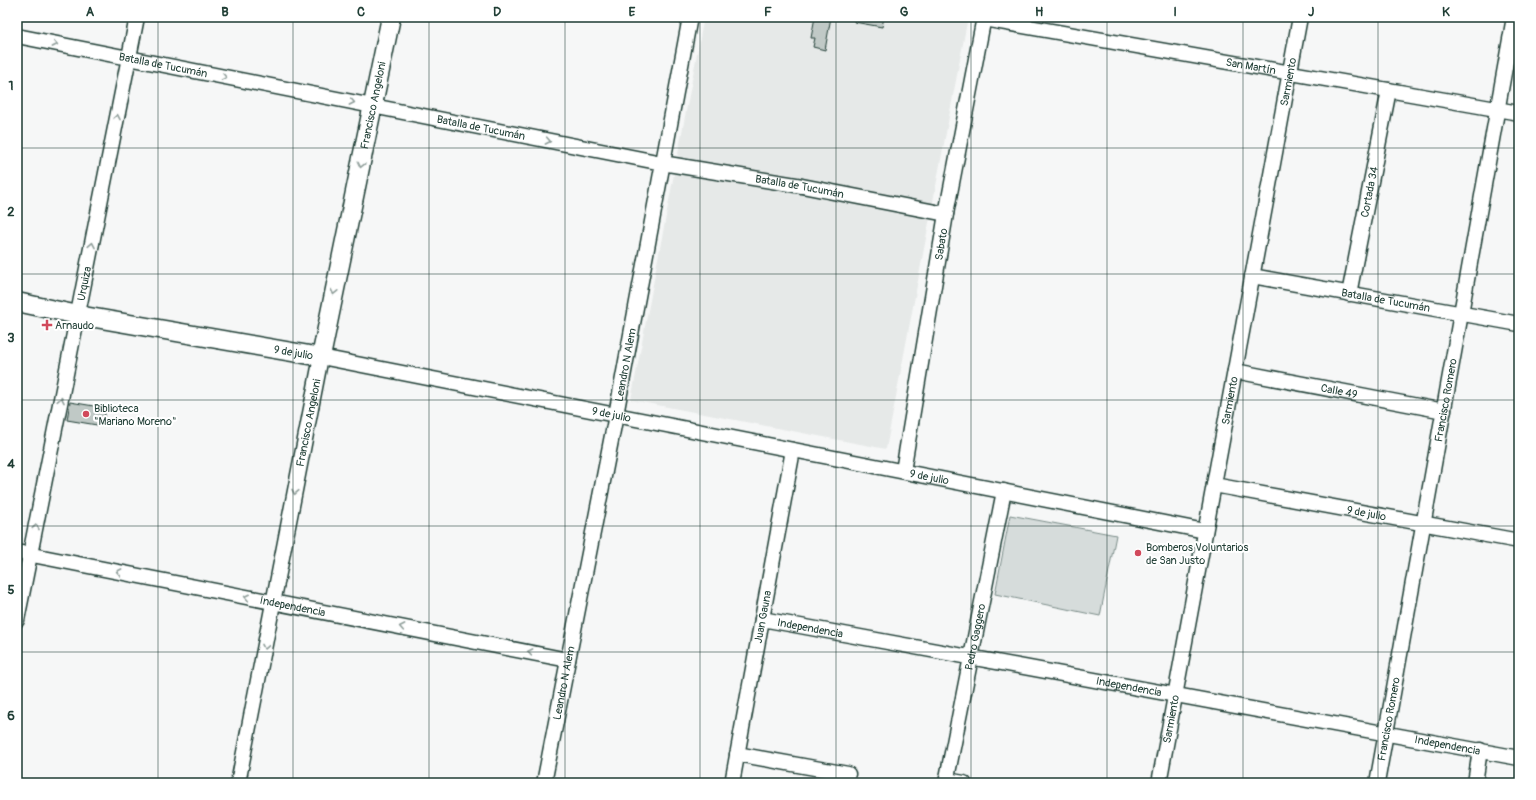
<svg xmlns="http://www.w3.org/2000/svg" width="1536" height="800" font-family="Pangolin,sans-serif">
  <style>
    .built { fill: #e6e9e8 }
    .green { fill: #d6dcdb; stroke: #7a8c88 }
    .building { fill: #c0c9c6; stroke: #1f3d34 }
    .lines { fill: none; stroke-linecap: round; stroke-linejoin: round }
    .minor-casing { stroke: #1f3d34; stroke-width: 17 }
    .major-casing { stroke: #1f3d34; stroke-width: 21 }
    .minor { stroke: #fff; stroke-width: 14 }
    .major { stroke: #fff; stroke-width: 18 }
    .oneway { stroke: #8f9e9a }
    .grid { fill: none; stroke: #1f3d34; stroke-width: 1; stroke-opacity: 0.55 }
    .poi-dot { fill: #d1495b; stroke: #fff; stroke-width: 1.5 }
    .labels { text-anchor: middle; stroke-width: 4; stroke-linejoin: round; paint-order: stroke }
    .street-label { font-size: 11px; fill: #1f3d34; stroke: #fff }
    .poi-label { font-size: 11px; fill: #1f3d34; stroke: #fff; text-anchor: start }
    .neatline { fill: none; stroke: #1f3d34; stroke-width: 1.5 }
    .grid-label { font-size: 13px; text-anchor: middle; font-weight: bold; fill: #1f3d34 }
  </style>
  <rect width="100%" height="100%" fill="#f6f7f7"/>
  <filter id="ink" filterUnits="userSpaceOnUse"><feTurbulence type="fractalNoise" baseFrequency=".025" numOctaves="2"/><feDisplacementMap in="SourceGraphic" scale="8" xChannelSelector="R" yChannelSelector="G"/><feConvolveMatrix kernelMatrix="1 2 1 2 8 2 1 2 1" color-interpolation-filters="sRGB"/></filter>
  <g filter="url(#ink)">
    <path class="built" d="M 704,17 L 968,17 L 886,449 L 631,400 Z"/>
    <path class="green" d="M 1010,515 L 1116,535 L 1100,616 L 995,594 Z"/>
    <path class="building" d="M 815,17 L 831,17 L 825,50 L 813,47 L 815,38 L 811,38 Z
      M 855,17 L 884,17 L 882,27 L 854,22 Z
      M 70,402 L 106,408 L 103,426 L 67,420 Z"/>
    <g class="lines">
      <defs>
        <g id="minor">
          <path id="s1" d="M 983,19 L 1519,113"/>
          <path id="s2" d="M 17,36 L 662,163 L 802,186 L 946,214"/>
          <path id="s3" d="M 1252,276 L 1519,324"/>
          <path id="s4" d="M 1349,294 L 1389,90"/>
          <path id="s5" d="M 1235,371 L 1444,411"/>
          <path id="s6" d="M 903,471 L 946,214 L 984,17"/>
          <path id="s7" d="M 1214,485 L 1519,541"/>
          <path id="s8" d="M 17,552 L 568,660"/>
          <path id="s9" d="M 762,619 L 1519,758"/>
          <path id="s10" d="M 17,620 L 137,17"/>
          <path d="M 737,754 L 848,774"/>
          <path d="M 947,780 L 964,783"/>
          <path id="s11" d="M 238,783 L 321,357 L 1205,531"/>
          <path id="s12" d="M 544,783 L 616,415 L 690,17"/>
          <path id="s13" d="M 732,783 L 793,450"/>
          <path id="s14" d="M 946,783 L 1004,491"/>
          <path id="s15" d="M 1159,783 L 1300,17"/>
          <path id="s16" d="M 1377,783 L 1514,17"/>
          <path d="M 1475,783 L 1480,750"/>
        </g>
        <g id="major">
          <path id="s17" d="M 17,302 L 78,315 L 321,357 L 391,17"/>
        </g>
      </defs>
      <use href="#minor" class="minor-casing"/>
      <use href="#major" class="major-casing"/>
      <use href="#minor" class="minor"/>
      <use href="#major" class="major"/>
    </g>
    <defs><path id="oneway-chevron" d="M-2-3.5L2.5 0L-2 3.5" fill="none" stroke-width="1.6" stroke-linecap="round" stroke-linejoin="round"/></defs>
    <g class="oneway">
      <use href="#oneway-chevron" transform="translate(55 44) rotate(11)"/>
      <use href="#oneway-chevron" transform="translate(224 77) rotate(11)"/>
      <use href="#oneway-chevron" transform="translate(352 102) rotate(11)"/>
      <use href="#oneway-chevron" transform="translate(117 117) rotate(-79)"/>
      <use href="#oneway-chevron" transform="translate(548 141) rotate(11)"/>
      <use href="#oneway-chevron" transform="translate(361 165) rotate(102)"/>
      <use href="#oneway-chevron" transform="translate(92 245) rotate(-79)"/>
      <use href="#oneway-chevron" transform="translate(334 292) rotate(102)"/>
      <use href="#oneway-chevron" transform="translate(61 400) rotate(-79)"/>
      <use href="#oneway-chevron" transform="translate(295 492) rotate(101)"/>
      <use href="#oneway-chevron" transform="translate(36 527) rotate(-79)"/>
      <use href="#oneway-chevron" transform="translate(119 572) rotate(-169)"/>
      <use href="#oneway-chevron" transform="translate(247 597) rotate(-169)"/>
      <use href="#oneway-chevron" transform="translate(402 627) rotate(-169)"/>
      <use href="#oneway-chevron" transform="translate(265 647) rotate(101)"/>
      <use href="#oneway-chevron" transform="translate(530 652) rotate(-169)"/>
    </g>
  </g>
  <path class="grid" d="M 158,17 L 158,783M 293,17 L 293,783M 429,17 L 429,783M 565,17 L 565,783M 700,17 L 700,783M 836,17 L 836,783M 971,17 L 971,783M 1107,17 L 1107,783M 1243,17 L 1243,783M 1378,17 L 1378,783M 17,148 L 1519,148M 17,274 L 1519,274M 17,400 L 1519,400M 17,526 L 1519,526M 17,652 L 1519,652"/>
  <g class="poi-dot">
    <path d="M45 319h4v4h4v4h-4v4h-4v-4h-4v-4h4z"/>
    <circle cx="86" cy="414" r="4"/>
    <circle cx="1138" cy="553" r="4"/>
  </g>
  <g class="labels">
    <g class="street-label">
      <text dy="4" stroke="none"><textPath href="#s2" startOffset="149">Batalla de Tucumán</textPath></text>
      <text dy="4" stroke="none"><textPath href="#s1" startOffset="272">San Martín</textPath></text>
      <text dy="4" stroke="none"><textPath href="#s15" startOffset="713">Sarmiento</textPath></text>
      <text dy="4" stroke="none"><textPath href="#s17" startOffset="566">Francisco Angeloni</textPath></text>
      <text dy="4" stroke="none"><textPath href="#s2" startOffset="473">Batalla de Tucumán</textPath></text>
      <text dy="4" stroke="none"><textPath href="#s2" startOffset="797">Batalla de Tucumán</textPath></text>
      <text dy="4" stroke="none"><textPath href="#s4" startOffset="104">Cortada 34</textPath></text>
      <text dy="4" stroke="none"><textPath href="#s6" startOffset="230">Sabato</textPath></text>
      <text dy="4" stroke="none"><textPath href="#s10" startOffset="343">Urquiza</textPath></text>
      <text dy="4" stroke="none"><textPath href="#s3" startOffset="136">Batalla de Tucumán</textPath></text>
      <text dy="4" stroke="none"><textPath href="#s17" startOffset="281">9 de julio</textPath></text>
      <text dy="4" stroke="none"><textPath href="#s12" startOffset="426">Leandro N Alem</textPath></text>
      <text dy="4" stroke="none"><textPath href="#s5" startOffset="106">Calle 49</textPath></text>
      <text dy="4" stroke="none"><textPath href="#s15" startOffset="389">Sarmiento</textPath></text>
      <text dy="4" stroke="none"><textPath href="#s16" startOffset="389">Francisco Romero</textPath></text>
      <text dy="4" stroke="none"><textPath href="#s11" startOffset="730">9 de julio</textPath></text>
      <text dy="4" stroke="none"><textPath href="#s11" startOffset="367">Francisco Angeloni</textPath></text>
      <text dy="4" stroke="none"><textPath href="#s11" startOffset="1054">9 de julio</textPath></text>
      <text dy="4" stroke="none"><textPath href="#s7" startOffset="155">9 de julio</textPath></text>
      <text dy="4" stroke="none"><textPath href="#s8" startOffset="281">Independencia</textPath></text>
      <text dy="4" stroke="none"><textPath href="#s13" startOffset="169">Juan Gauna</textPath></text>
      <text dy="4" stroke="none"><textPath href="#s9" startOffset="49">Independencia</textPath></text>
      <text dy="4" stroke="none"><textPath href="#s14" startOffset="149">Pedro Gaggero</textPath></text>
      <text dy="4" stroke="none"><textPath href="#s12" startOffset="102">Leandro N Alem</textPath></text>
      <text dy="4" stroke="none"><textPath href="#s9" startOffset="373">Independencia</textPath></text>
      <text dy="4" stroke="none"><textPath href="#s15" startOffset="65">Sarmiento</textPath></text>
      <text dy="4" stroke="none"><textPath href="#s16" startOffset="65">Francisco Romero</textPath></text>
      <text dy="4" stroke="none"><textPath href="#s9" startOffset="697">Independencia</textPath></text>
    </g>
    <g class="poi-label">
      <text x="55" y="329">Arnaudo</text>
      <text x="94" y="412">Biblioteca<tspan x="94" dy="13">"Mariano Moreno"</tspan></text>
      <text x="1146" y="551">Bomberos Voluntarios<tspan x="1146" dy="13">de San Justo</tspan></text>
    </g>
  </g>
  <rect width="1536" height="800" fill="none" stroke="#fff" stroke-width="44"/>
  <rect x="22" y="22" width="1492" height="756" class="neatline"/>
  <g class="grid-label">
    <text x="90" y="16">A</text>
    <text x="225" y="16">B</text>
    <text x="361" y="16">C</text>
    <text x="497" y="16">D</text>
    <text x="632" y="16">E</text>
    <text x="768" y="16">F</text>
    <text x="904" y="16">G</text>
    <text x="1039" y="16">H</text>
    <text x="1175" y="16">I</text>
    <text x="1311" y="16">J</text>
    <text x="1446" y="16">K</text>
    <text x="11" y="90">1</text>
    <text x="11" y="216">2</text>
    <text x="11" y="342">3</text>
    <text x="11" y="468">4</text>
    <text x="11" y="594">5</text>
    <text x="11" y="720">6</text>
  </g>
</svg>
